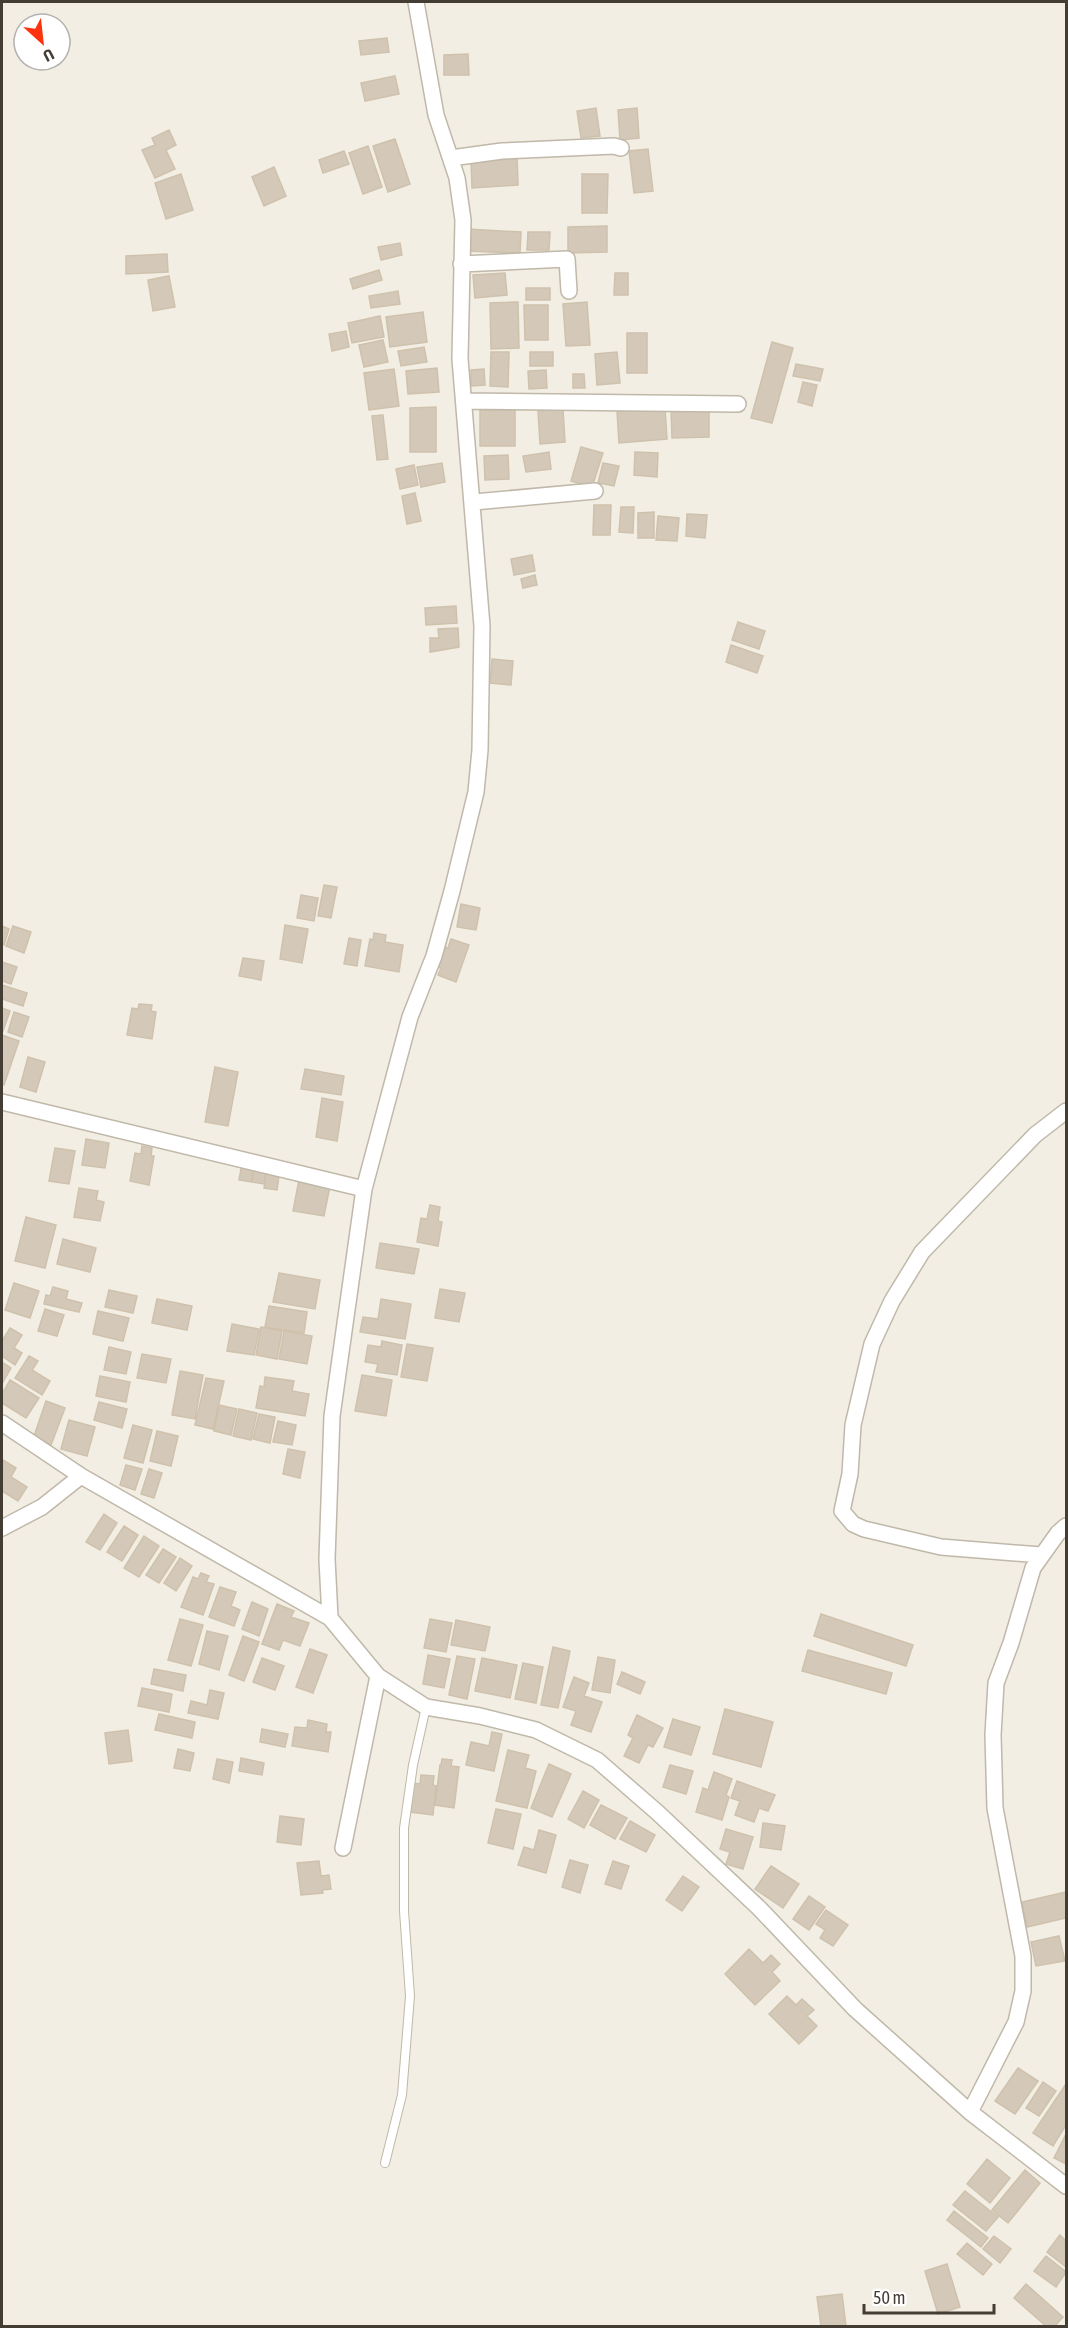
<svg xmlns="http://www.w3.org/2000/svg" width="1068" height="2328" font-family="'Asap Condensed',sans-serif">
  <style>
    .building { fill: #d4c9b9; stroke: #cfc1ac; stroke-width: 1.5 }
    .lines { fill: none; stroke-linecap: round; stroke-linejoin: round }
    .service-casing { stroke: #c0b8a9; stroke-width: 10 }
    .minor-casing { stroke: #c0b8a9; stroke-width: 18 }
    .service { stroke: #fff; stroke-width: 8 }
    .minor { stroke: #fff; stroke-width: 15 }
  </style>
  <rect width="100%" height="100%" fill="#f2eee3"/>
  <path class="building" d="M 387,38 L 389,52 L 361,55 L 359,41 Z
    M 468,54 L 469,75 L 444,75 L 444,55 Z
    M 395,76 L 399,94 L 365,101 L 361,83 Z
    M 596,108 L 600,136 L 581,138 L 577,111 Z
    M 637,108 L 639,138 L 620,140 L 618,110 Z
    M 169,130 L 176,145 L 166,150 L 175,169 L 155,178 L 142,150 L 155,145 L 152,138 Z
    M 395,139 L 410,184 L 388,192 L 373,146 Z
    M 368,146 L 382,187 L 363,194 L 349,153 Z
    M 648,149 L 653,191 L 634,193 L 629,151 Z
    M 344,151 L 349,164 L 323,173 L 319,160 Z
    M 517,157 L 518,185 L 472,188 L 471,160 Z
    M 274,167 L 286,196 L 264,206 L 252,177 Z
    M 181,174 L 193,210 L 166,219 L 155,183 Z
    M 582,174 L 608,174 L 607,213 L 582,213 Z
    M 607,226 L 607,252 L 568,253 L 568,227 Z
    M 467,229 L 521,232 L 520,253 L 466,251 Z
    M 528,232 L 550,232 L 549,250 L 527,250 Z
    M 400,243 L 402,255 L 381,260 L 378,247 Z
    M 167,254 L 168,272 L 126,274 L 126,256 Z
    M 379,270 L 382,280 L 353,289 L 350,279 Z
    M 505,273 L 507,295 L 475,298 L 473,275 Z
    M 615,273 L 628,273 L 628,295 L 614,295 Z
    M 169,276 L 175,307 L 153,311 L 148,280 Z
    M 526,288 L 550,288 L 550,300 L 526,300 Z
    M 398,291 L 400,304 L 371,308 L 369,296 Z
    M 518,302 L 519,348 L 491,349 L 490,303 Z
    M 587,302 L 590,345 L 566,346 L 563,304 Z
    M 524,305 L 548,305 L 548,340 L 525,340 Z
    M 423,312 L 427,342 L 390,347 L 386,317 Z
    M 380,316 L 384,337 L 352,343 L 348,323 Z
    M 346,331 L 349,347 L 332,351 L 329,334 Z
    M 627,333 L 647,333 L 647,373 L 627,373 Z
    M 383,340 L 388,362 L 364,367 L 359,345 Z
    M 772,342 L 793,348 L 772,423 L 751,418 Z
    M 424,347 L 427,362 L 401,366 L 398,351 Z
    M 491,352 L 509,352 L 508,387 L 490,386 Z
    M 530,352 L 553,352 L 553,366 L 530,366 Z
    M 617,352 L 620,383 L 597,385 L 595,354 Z
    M 796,364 L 823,369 L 820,381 L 793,376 Z
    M 437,368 L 439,392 L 408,394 L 406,371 Z
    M 394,369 L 399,406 L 369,410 L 364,373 Z
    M 484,369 L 485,385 L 471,386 L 471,370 Z
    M 546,370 L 547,388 L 529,389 L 528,371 Z
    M 573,374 L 584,374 L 585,388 L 573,388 Z
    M 803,382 L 817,385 L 812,406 L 798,402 Z
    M 436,407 L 436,452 L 410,452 L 410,408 Z
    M 665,408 L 667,439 L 619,443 L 617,411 Z
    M 709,408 L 709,437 L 672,438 L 671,409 Z
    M 563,409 L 565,442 L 540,444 L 538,411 Z
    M 480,410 L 515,410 L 515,446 L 480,446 Z
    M 383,415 L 388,459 L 377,460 L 372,416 Z
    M 581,447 L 603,453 L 592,487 L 571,481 Z
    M 549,452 L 551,469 L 526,472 L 523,456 Z
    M 635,452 L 658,453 L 657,477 L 634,475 Z
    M 508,455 L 509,479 L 485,480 L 484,456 Z
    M 442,463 L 445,482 L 421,487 L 417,467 Z
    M 603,463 L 619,466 L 614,486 L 598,483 Z
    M 414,465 L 418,485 L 400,489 L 396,469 Z
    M 415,493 L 421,521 L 407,524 L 402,496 Z
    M 594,505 L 611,505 L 610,535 L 593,535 Z
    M 621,507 L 634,507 L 633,533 L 619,532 Z
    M 654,512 L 654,538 L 638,538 L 638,513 Z
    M 687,514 L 707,515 L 705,538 L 686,536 Z
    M 658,516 L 679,518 L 677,541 L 656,540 Z
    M 532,555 L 535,571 L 514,575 L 511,559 Z
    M 535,575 L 537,585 L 523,588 L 521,579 Z
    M 456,606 L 457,623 L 426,625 L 425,608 Z
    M 738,622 L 765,631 L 759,649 L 732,640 Z
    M 458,628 L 459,647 L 430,652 L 430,638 L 439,638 L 438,629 Z
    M 731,645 L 763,656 L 757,673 L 726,662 Z
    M 492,659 L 513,661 L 511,685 L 490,683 Z
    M 324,885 L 337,887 L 331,918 L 318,916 Z
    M 301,895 L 318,898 L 314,921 L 297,918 Z
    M 461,904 L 480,908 L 476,930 L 457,927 Z
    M 285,925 L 308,929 L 302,963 L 280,959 Z
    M 2,926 L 9,929 L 4,945 L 2,944 Z
    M 13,926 L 31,932 L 24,953 L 6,946 Z
    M 374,933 L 386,935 L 385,942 L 403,945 L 399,972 L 365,966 L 370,939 L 373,940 Z
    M 349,938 L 361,940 L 357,966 L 344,964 Z
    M 451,939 L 469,945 L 456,982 L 438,975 L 441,968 L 434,966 L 441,946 L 448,948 Z
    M 243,958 L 264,961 L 261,980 L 239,976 Z
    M 2,962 L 17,967 L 11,984 L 2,981 Z
    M 2,985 L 27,993 L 23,1006 L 2,999 Z
    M 139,1004 L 152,1005 L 151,1011 L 156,1012 L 152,1039 L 127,1035 L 132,1008 L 138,1009 Z
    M 2,1008 L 10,1011 L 3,1031 L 2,1030 Z
    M 14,1012 L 29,1017 L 22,1037 L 8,1032 Z
    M 2,1035 L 19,1041 L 4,1085 L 2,1084 Z
    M 28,1057 L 45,1062 L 36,1092 L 20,1087 Z
    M 215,1067 L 238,1072 L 228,1126 L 205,1122 Z
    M 305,1069 L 344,1076 L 341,1095 L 301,1089 Z
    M 322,1098 L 343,1102 L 337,1141 L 316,1137 Z
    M 86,1139 L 109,1143 L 105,1168 L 82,1165 Z
    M 142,1146 L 152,1148 L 151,1156 L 154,1156 L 149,1185 L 130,1181 L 135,1153 L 141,1154 Z
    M 55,1148 L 75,1151 L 69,1184 L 49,1181 Z
    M 242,1163 L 254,1165 L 251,1182 L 239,1180 Z
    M 255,1165 L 267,1167 L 264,1184 L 252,1182 Z
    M 267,1167 L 280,1169 L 277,1190 L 264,1188 Z
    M 299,1180 L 330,1186 L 324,1216 L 293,1211 Z
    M 79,1188 L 98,1191 L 96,1200 L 104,1202 L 100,1221 L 74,1217 Z
    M 430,1205 L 440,1207 L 438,1221 L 442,1222 L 438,1246 L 417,1242 L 421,1218 L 427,1219 Z
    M 26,1217 L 56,1225 L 45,1268 L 15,1261 Z
    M 63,1239 L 96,1248 L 90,1272 L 57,1264 Z
    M 380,1243 L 419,1249 L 414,1274 L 376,1268 Z
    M 279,1273 L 320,1280 L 315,1309 L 273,1302 Z
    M 14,1283 L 39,1291 L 30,1318 L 5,1310 Z
    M 53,1287 L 68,1291 L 66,1299 L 82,1303 L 79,1312 L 44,1304 L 46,1295 L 50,1296 Z
    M 440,1289 L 465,1293 L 459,1322 L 435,1318 Z
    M 109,1290 L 137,1296 L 133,1313 L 105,1307 Z
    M 157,1299 L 192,1306 L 187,1330 L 152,1323 Z
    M 381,1299 L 411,1304 L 405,1339 L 360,1332 L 363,1317 L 378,1319 Z
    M 269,1306 L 307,1312 L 304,1333 L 265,1327 Z
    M 45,1309 L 64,1315 L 57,1336 L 38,1331 Z
    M 98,1311 L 129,1318 L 123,1341 L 93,1334 Z
    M 232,1324 L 259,1329 L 254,1355 L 227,1351 Z
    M 261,1327 L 282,1331 L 277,1359 L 256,1355 Z
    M 10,1328 L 22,1335 L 14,1348 L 22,1353 L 15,1365 L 2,1356 L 2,1341 Z
    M 284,1331 L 312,1336 L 307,1364 L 279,1359 Z
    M 382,1341 L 402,1345 L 397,1375 L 376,1372 L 378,1364 L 365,1362 L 368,1345 L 381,1347 Z
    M 407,1344 L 433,1348 L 427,1381 L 401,1377 Z
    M 109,1347 L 131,1352 L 126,1374 L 104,1370 Z
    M 142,1354 L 171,1359 L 166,1383 L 137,1378 Z
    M 29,1356 L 38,1361 L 32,1370 L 50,1381 L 42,1395 L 15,1378 Z
    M 2,1362 L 11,1368 L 2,1384 Z
    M 180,1371 L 203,1375 L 195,1419 L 172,1415 Z
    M 362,1375 L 392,1380 L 386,1416 L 355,1411 Z
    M 100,1376 L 130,1382 L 126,1402 L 96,1396 Z
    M 265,1377 L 294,1381 L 292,1391 L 309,1394 L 305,1416 L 256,1408 L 260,1386 L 264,1387 Z
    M 206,1378 L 224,1381 L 213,1429 L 195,1425 Z
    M 10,1380 L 39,1398 L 26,1418 L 2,1403 L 2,1394 Z
    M 46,1401 L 65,1408 L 51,1445 L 33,1439 Z
    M 99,1402 L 127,1409 L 122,1428 L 94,1420 Z
    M 219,1405 L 237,1409 L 231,1435 L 214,1431 Z
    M 239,1409 L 257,1413 L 251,1440 L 233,1436 Z
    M 259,1414 L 275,1417 L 270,1443 L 253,1439 Z
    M 69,1420 L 95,1427 L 87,1456 L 61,1449 Z
    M 278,1421 L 296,1425 L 292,1445 L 273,1442 Z
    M 133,1425 L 152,1430 L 143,1463 L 124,1458 Z
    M 157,1431 L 178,1436 L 171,1466 L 150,1461 Z
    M 288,1449 L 305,1452 L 300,1478 L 283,1474 Z
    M 3,1460 L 16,1468 L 11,1477 L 27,1487 L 18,1501 L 2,1491 Z
    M 126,1465 L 142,1469 L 135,1490 L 120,1485 Z
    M 149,1469 L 162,1473 L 154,1498 L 141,1494 Z
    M 104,1514 L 117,1523 L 100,1550 L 86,1542 Z
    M 124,1526 L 138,1535 L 122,1561 L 107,1552 Z
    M 144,1536 L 159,1546 L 139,1577 L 124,1568 Z
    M 163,1549 L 176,1557 L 159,1583 L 146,1575 Z
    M 180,1558 L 192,1566 L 176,1591 L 164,1583 Z
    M 201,1573 L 209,1576 L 206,1582 L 214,1584 L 203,1615 L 181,1607 L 193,1577 L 198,1579 Z
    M 220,1587 L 236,1592 L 231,1606 L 240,1610 L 234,1626 L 209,1617 Z
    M 252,1602 L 268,1609 L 259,1636 L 242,1629 Z
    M 277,1604 L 294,1611 L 291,1617 L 309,1623 L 300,1646 L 283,1640 L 279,1650 L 262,1644 Z
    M 821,1614 L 913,1645 L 906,1666 L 814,1636 Z
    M 180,1619 L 203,1625 L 191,1666 L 168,1660 Z
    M 430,1619 L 452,1623 L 446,1652 L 424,1648 Z
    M 456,1620 L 490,1627 L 485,1651 L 451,1645 Z
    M 207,1631 L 228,1636 L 219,1670 L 199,1664 Z
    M 243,1636 L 259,1642 L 244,1681 L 229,1675 Z
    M 553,1647 L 570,1651 L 558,1708 L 541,1705 Z
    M 310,1649 L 327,1655 L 313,1693 L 296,1687 Z
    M 808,1650 L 892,1673 L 886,1694 L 802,1671 Z
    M 428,1655 L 450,1659 L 444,1688 L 423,1684 Z
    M 457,1656 L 475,1659 L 467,1699 L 449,1695 Z
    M 598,1657 L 615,1660 L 610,1693 L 592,1690 Z
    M 262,1658 L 284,1666 L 275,1690 L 253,1682 Z
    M 482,1658 L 517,1665 L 510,1698 L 475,1691 Z
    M 523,1663 L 543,1667 L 536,1703 L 515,1699 Z
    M 154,1669 L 186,1675 L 183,1691 L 151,1684 Z
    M 622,1672 L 645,1682 L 640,1694 L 617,1684 Z
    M 574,1677 L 589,1683 L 584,1696 L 602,1702 L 591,1732 L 571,1725 L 576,1711 L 563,1707 Z
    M 142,1688 L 172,1694 L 169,1712 L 138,1706 Z
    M 210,1690 L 224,1693 L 218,1719 L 188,1713 L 191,1701 L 207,1705 Z
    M 725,1709 L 773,1722 L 761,1767 L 713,1754 Z
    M 159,1714 L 195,1722 L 192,1738 L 155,1730 Z
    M 637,1715 L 663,1728 L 653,1747 L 648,1745 L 639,1763 L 624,1756 L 633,1738 L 628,1735 Z
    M 673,1719 L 700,1727 L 691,1755 L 664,1747 Z
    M 308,1720 L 327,1724 L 326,1732 L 331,1732 L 328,1752 L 292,1746 L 295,1727 L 307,1728 Z
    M 262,1729 L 288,1734 L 285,1747 L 260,1742 Z
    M 128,1730 L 132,1761 L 109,1764 L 105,1733 Z
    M 492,1732 L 502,1734 L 494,1771 L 466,1765 L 471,1742 L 489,1746 Z
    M 178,1749 L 194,1753 L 190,1771 L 174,1768 Z
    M 508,1750 L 529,1755 L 525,1768 L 536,1771 L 527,1808 L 496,1801 Z
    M 241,1758 L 264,1763 L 262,1775 L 239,1771 Z
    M 217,1759 L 233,1762 L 229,1783 L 213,1779 Z
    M 442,1759 L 452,1760 L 451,1766 L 459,1767 L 454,1808 L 435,1805 L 440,1765 L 441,1765 Z
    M 549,1764 L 571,1774 L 552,1817 L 531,1808 Z
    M 670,1765 L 693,1771 L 686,1794 L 663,1787 Z
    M 714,1772 L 732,1779 L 726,1795 L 729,1797 L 722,1820 L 696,1812 L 703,1788 L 708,1790 Z
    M 421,1775 L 434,1776 L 433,1785 L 436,1786 L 433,1815 L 410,1812 L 413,1783 L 420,1784 Z
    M 737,1781 L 775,1795 L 768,1811 L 759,1808 L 754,1822 L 735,1815 L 740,1801 L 731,1798 Z
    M 583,1791 L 599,1800 L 584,1828 L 568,1819 Z
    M 601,1805 L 627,1818 L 615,1839 L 590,1825 Z
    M 496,1809 L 521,1814 L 513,1849 L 488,1843 Z
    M 280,1816 L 304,1819 L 301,1845 L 277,1842 Z
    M 630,1821 L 655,1835 L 646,1852 L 620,1839 Z
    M 763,1823 L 785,1826 L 781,1850 L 760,1847 Z
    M 726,1829 L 753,1837 L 743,1869 L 726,1864 L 730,1852 L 720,1849 Z
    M 539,1830 L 556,1835 L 546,1873 L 518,1865 L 524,1847 L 534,1850 Z
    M 570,1860 L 588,1865 L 580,1893 L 562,1887 Z
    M 319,1861 L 321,1876 L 329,1875 L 331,1889 L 322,1890 L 323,1893 L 301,1895 L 297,1863 Z
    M 613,1861 L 629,1866 L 621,1889 L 605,1884 Z
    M 771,1866 L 799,1884 L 783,1908 L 755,1889 Z
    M 683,1876 L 699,1887 L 682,1911 L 666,1900 Z
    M 1066,1892 L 1066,1918 L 1027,1927 L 1022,1902 Z
    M 809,1896 L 825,1907 L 809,1930 L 793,1919 Z
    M 826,1910 L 848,1925 L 833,1946 L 820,1938 L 825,1930 L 816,1924 Z
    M 1059,1936 L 1065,1961 L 1036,1966 L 1031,1942 Z
    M 749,1949 L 763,1963 L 771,1955 L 780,1964 L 772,1972 L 780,1981 L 755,2005 L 725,1974 Z
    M 787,1996 L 796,2005 L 802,1999 L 814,2010 L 807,2016 L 817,2026 L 799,2044 L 769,2014 Z
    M 1018,2068 L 1038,2081 L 1015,2114 L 995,2101 Z
    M 1043,2082 L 1056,2091 L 1039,2116 L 1026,2108 Z
    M 1066,2084 L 1066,2125 L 1053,2146 L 1033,2133 Z
    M 1066,2134 L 1066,2164 L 1054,2158 Z
    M 987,2159 L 1010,2178 L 990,2203 L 967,2184 Z
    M 1025,2170 L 1040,2183 L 1008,2223 L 992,2210 Z
    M 965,2191 L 998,2217 L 986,2231 L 953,2205 Z
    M 954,2211 L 988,2238 L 981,2247 L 947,2220 Z
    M 1060,2235 L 1066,2241 L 1066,2267 L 1047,2252 Z
    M 994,2236 L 1011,2249 L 1000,2263 L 983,2249 Z
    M 967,2243 L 992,2264 L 983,2275 L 957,2254 Z
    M 1046,2256 L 1066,2272 L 1056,2287 L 1034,2271 Z
    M 947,2264 L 960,2307 L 938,2314 L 925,2271 Z
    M 1026,2284 L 1063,2317 L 1055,2326 L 1046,2326 L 1014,2298 Z
    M 842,2294 L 846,2326 L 821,2326 L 817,2297 Z"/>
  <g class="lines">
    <defs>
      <path id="service" d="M 385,2163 L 402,2095 L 410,1996 L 404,1911 L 404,1828 L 413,1765 L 426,1707"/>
      <path id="minor" d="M 451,158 L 502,151 L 614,146 L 621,148
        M 461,264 L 567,259 L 569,291
        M 464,401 L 738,404
        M 474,502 L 595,491
        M 2,1102 L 364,1189
        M 2,1423 L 81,1476 L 330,1618 L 378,1676 L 426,1707 L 480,1716 L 536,1730 L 597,1760 L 657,1812 L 759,1908 L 855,2009 L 970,2112 L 1066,2186
        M 2,1528 L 42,1507 L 81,1476
        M 1041,1555 L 941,1547 L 864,1529 L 853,1524 L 842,1511 L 850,1474 L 853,1425 L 872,1344 L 892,1301 L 922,1252 L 1035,1135 L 1066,1111
        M 330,1618 L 327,1559 L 332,1416 L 364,1189 L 410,1017 L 434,956 L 452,891 L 476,792 L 480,750 L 482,626 L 460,359 L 463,220 L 457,178 L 436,115 L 416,2
        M 343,1848 L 378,1676
        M 970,2112 L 1016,2022 L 1023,1991 L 1023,1956 L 995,1808 L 993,1735 L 996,1683 L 1011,1643 L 1033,1568 L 1058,1533 L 1066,1526"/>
    </defs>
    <use href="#service" class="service-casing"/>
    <use href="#minor" class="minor-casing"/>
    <use href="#service" class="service"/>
    <use href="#minor" class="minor"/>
  </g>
  <rect width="1068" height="2328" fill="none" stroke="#443d34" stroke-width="6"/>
  <g transform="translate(42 42) rotate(153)"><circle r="28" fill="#ffffff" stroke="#b4b1ae" stroke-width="1.5"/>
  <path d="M0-4.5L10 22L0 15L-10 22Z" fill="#fd320f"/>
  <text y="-9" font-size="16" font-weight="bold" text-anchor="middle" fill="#443d34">U</text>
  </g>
  <path d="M864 2304v9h130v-9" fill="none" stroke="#443d34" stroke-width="3"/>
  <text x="873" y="2304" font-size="18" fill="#443d34" stroke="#ffffff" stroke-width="4.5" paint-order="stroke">50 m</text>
</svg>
